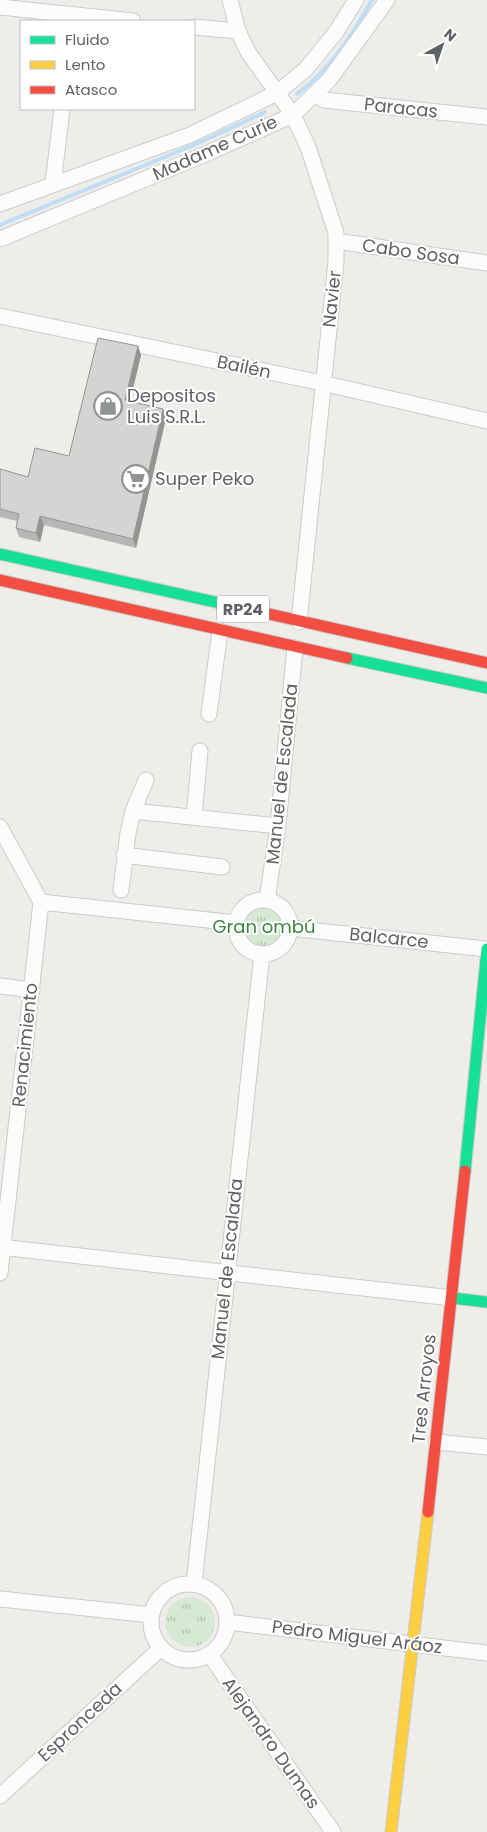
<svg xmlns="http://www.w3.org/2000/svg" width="487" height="1832" font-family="Poppins,sans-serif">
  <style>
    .park { fill: url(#park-tufts) }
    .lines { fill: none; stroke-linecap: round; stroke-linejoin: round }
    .stream { stroke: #bfdef6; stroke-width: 4 }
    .street-casing { stroke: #cacbcb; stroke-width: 17 }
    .fast-casing { stroke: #c9c9ca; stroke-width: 13 }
    .slow-casing { stroke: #c9c9ca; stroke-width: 13 }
    .jam-casing { stroke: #c9c9ca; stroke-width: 13 }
    .street { stroke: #fcfcfc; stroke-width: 15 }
    .fast { stroke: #16e098; stroke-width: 11 }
    .slow { stroke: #ffcf43; stroke-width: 11 }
    .jam { stroke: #f24e42; stroke-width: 11 }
    .wall { fill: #b7b6b5 }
    .shaded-wall { fill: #959493 }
    .building { fill: #d5d4d2; stroke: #959493 }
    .labels { text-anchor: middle; stroke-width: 4; stroke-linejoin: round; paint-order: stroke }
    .shield { fill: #fff; stroke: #8e9195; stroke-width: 1 }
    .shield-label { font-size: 16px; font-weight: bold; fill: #5e6267 }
    .street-label { font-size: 18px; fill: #5e6267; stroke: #fff }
    .poi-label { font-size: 18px; fill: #5e6267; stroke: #fff; text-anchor: start }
    .park-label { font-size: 18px; fill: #38843d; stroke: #fff }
  </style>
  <defs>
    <pattern id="park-tufts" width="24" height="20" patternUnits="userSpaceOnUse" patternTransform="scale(1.25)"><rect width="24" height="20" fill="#d7e9d5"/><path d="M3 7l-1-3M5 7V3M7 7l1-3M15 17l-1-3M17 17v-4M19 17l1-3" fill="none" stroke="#b2c0b1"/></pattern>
  </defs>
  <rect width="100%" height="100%" fill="#eeede9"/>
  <path class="park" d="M240 927a24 24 0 1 1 48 0a24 24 0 1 1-48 0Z
    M165 1622a25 25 0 1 1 50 0a25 25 0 1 1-50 0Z"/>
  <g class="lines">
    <path class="stream" d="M 297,94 C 329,71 353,34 372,0
      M 0,225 L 194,145 L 265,112"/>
    <defs>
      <path id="street" d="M 230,0 L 238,31 L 248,52 L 293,115 L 308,147 L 336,233 L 336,261 L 299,622
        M 0,7 L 133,21
        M 194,27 L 238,31
        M 316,94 L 324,100 L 487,117
        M 53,184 L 62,109
        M 0,204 L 190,135 L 277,93 L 306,69 L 336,32 L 356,0
        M 0,239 L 208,153 L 293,115 L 329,80 L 387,0
        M 336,241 L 487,263
        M 0,316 L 322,383 L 487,421
        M 209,714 L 220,631
        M 133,811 L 146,780
        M 194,817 L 200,751
        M 0,827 L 41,902 L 0,1273
        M 124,855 L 222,867
        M 121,890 L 128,833 L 133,811 L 278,826
        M236 927a27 27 0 1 1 54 0a27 27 0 1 1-54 0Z
        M 267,900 L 278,826 L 295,648
        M 41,902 L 236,923
        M 290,928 L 487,949
        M 0,986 L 32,990
        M 0,1247 L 452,1298
        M 436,1442 L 487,1447
        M 194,1584 L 262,954
        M151 1622a38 38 0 1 1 76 0a38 38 0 1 1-76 0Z
        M 0,1599 L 151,1615
        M 227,1622 L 487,1653
        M 210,1655 L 333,1832
        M 0,1796 L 161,1648"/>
      <path id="fast" d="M 0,554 L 251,610
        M 347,658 L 487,688
        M 465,1171 L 487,949
        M 452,1298 L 487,1302"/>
      <path id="slow" d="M 391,1832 L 428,1512"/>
      <path id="jam" d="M 0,580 L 347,658
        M 251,610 L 487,663
        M 428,1512 L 465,1171"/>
    </defs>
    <use href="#street" class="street-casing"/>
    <use href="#fast" class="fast-casing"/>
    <use href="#slow" class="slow-casing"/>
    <use href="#jam" class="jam-casing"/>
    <use href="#street" class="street"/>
    <use href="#fast" class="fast"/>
    <use href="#slow" class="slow"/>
    <use href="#jam" class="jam"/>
  </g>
  <path class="wall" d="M 138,346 L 141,355 L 130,402 L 166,418 L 136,548 L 44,525 L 40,542 L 19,537 L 16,528 L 17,521 L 0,517 L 0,469 L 28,477 L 69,456 Z"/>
  <path class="shaded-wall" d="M 138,346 L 141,355 L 128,409 L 125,400 Z
    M 163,409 L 166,418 L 136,548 L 133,539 Z
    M 40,516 L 44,525 L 40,542 L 36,533 Z"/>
  <path class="building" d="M 98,338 L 138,346 L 125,400 L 163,409 L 133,539 L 40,516 L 36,533 L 16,528 L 19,514 L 0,509 L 0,469 L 28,477 L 35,448 L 69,456 Z"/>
  <defs>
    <symbol id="shop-ring" viewBox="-11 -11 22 22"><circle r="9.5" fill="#fff" stroke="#909394" stroke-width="1.5"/><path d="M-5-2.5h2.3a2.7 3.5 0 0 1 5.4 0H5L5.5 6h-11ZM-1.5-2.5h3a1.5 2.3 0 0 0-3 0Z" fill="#909394"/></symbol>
    <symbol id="supermarket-ring" viewBox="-11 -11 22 22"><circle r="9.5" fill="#fff" stroke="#909394" stroke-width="1.5"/><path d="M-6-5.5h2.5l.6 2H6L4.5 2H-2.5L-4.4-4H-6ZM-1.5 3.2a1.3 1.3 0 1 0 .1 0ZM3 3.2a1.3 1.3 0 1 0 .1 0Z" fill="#909394"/></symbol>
  </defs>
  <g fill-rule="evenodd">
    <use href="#shop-ring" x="92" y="390" width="32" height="32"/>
    <use href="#supermarket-ring" x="120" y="463" width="32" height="32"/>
  </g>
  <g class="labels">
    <rect class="shield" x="217" y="595.5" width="52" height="27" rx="4"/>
    <g class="shield-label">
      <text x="243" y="615">RP24</text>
    </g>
    <g class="street-label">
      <text transform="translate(401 108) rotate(6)" y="6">Paracas</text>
      <text transform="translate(215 148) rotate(-24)" y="6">Madame Curie</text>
      <text transform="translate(411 252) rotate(8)" y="6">Cabo Sosa</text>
      <text transform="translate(332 299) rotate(-84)" y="6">Navier</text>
      <text transform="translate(244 367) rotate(12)" y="6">Bailén</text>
      <text transform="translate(282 774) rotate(-84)" y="6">Manuel de Escalada</text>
      <text transform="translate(389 938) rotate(6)" y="6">Balcarce</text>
      <text transform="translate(25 1045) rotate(-84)" y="6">Renacimiento</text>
      <text transform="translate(227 1269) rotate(-84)" y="6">Manuel de Escalada</text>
      <text transform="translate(424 1389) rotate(-84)" y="6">Tres Arroyos</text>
      <text transform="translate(357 1637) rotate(7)" y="6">Pedro Miguel Aráoz</text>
      <text transform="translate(80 1722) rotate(-43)" y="6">Espronceda</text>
      <text transform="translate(271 1743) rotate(55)" y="6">Alejandro Dumas</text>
    </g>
    <g class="poi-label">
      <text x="127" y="402">Depositos<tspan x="127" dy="21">Luis S.R.L.</tspan></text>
      <text x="155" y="485">Super Peko</text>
    </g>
    <g class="park-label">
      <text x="264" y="933">Gran ombú</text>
    </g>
  </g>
  <rect x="20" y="20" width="175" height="90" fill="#ffffff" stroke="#bfc0c2"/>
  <rect x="30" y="36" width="25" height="8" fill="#16e098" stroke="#bfc0c2"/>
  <text x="65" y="45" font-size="15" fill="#5e6267">Fluido</text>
  <rect x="30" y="61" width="25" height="8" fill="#ffcf43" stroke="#bfc0c2"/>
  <text x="65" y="70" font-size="15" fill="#5e6267">Lento</text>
  <rect x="30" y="86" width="25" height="8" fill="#f24e42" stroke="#bfc0c2"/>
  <text x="65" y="95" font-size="15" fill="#5e6267">Atasco</text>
  <g transform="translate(442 45) rotate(40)" stroke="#ffffff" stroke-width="4" paint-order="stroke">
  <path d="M0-4L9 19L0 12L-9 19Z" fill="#5e6267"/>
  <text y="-8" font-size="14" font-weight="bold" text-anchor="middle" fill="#5e6267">N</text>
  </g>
</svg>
